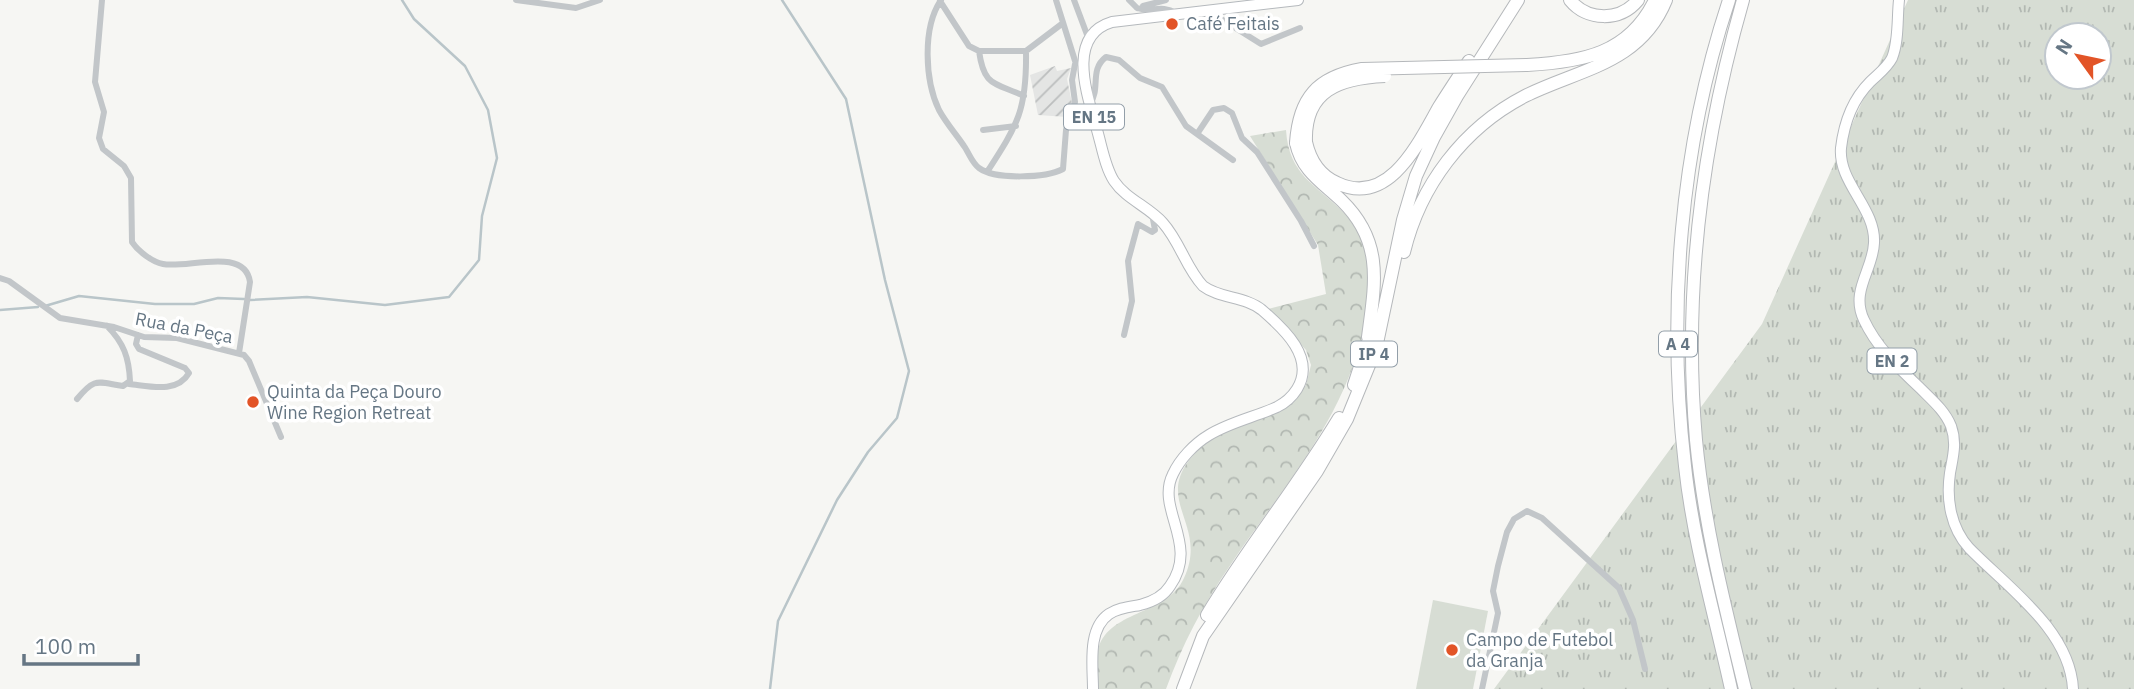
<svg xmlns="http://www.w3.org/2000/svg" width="2134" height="689" font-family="'IBM Plex Sans',sans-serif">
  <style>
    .industrial { fill: url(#industrial-furrows) }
    .grass { fill: url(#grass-tufts); fill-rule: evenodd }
    .forest { fill: url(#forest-crowns) }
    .garden { fill: #d7ddd4 }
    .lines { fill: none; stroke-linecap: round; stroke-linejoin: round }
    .stream { stroke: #b9c5c9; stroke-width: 2.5 }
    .primary-casing { stroke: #b5b9bd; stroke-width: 12 }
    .highway-casing { stroke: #b5b8bb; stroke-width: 14 }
    .street { stroke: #c2c6c9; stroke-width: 6 }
    .primary { stroke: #fff; stroke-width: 10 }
    .highway { stroke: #fff; stroke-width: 12 }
    .highway-bridge-casing { stroke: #b5b8bb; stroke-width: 14; stroke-linecap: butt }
    .highway-bridge { stroke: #fff; stroke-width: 12 }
    .poi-dot { fill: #e25427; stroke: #fff; stroke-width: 2.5 }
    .labels { text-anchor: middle; stroke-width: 7; stroke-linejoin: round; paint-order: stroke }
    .shield { fill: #fff; stroke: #939fa9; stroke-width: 2 }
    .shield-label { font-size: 16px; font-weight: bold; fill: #657684 }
    .poi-label { font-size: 18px; fill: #657684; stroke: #fff; text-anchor: start }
    .street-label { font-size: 18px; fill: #657684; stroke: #fff }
  </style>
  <defs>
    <pattern id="industrial-furrows" width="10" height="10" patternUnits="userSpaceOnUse" patternTransform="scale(1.75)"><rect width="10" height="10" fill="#e4e5e4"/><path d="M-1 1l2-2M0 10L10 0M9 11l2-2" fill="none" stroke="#bcbebe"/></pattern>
    <pattern id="grass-tufts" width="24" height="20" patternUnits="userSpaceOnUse" patternTransform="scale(1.75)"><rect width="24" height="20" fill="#d7ddd4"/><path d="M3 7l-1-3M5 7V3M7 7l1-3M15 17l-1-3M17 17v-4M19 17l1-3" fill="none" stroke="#b2b8b2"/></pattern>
    <pattern id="forest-crowns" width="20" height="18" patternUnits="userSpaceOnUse" patternTransform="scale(1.75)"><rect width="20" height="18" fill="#d7ddd4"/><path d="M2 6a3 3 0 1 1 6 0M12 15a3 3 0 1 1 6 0" fill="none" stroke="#b2b8b2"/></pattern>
  </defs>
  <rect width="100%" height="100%" fill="#f6f6f3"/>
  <path class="industrial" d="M 1055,66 L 1057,71 L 1071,68 L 1067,79 L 1072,103 L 1067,117 L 1038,115 L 1030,75 Z"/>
  <path class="grass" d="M 1908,0 L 2134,0 L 2134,689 L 1494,689 L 1762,324 ZM 2057,35 L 2099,35 L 2099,77 L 2057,77 Z"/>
  <path class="forest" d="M 1286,130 C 1289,176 1316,184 1344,213 C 1360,230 1368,253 1370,276 C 1371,293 1367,312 1364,328 C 1344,421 1280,490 1229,567 C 1203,605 1182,645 1166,689 L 1098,689 C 1098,677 1096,663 1098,651 C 1105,611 1168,615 1184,578 C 1212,518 1138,496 1212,438 L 1294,401 L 1306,385 L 1311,365 L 1306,350 L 1268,309 L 1326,294 L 1318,245 L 1250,136 Z"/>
  <path class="garden" d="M 1433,600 L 1488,611 L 1473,689 L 1416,689 Z"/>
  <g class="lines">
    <path class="stream" d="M 250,300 L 307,297 L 385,305 L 449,297 L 479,260 L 482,216 L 497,158 L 488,110 L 465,66 L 414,19 L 402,0
      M 45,306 L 79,296 L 155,304 L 194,304 L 218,298 L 244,299
      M 0,310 L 38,307
      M 770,689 L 778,621 L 837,500 L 868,452 L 897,418 L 909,371 L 885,280 L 846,99 L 782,0"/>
    <defs>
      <path id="primary" d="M 1899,0 C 1897,18 1899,41 1892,58 C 1887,68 1878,74 1870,82 C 1852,100 1844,123 1841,148 C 1838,183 1876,208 1874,243 C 1873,270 1850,291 1864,320 C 1877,348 1899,368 1921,389 C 1932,400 1945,411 1951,426 C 1957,443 1953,456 1950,473 C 1946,500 1951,528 1969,548 C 2007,587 2070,630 2073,689
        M 1093,689 C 1093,666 1087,629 1109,614 C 1118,608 1129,607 1140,605 C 1152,602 1163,597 1170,586 C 1200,544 1155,509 1173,474 C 1180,459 1194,444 1209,435 C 1230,422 1255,417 1277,407 C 1285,403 1292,397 1297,389 C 1316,358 1284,329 1262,310 C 1245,296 1220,299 1203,286 C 1186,268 1180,242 1163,223 C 1149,207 1126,199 1114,181 C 1105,167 1102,147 1097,130 C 1088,97 1065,36 1112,22 L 1298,0"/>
      <path id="highway" d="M 1570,0 C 1587,21 1620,22 1638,0
        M 1729,0 C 1680,147 1667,312 1685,466 C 1693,541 1715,616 1731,689
        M 1743,0 C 1702,143 1683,291 1696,440 C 1704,524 1725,607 1745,689
        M 1527,65 C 1582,62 1629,54 1655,0
        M 1306,142 C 1310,160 1319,175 1337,183 C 1389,208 1419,142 1439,107 C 1449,91 1459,76 1469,61
        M 1296,143 C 1302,171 1322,182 1342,201 C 1384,242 1375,284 1368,337
        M 1404,252 C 1420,186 1463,128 1525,96 C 1579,69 1640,64 1666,0
        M 1354,385 L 1372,330
        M 1207,615 C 1248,547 1298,486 1339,418
        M 1183,689 L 1203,636 L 1317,471 L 1347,419 L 1376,348 L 1403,220 L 1416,176 L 1434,137 L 1457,96 L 1518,0"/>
    </defs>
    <use href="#primary" class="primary-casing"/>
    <use href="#highway" class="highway-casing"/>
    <path class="street" d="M 102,0 L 95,82 L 104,112 L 99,138 L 103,149 L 124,166 L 131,178 L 132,242 C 138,251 152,262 163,264 C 186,269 245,246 250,282 L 239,353
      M 516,0 L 576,8 L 600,0
      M 941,0 C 922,28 925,81 939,110 C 946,123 956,134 964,146 C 969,153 972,163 979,168 C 995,180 1046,178 1063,169 L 1066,130 L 1075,102 L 1072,80 L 1075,64
      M 1056,0 L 1076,64
      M 1074,0 L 1089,40
      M 1129,0 L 1137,8
      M 940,1 L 969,46 L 979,51 L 1026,51 L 1063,23
      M 1143,6 L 1166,0
      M 1137,8 C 1151,13 1161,4 1176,13
      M 1210,12 L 1261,44 L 1300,28
      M 979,51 C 984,87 994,82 1024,96
      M 1090,104 C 1101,88 1089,70 1106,57 L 1119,60 L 1140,78 L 1162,87 L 1186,126 L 1233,160
      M 983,130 L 1016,126
      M 1197,134 L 1213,110 L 1224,108 L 1232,113 L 1242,138 L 1257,152 L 1301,221 L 1314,246
      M 987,172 C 1018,124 1027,110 1026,51
      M 0,278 L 9,281 L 60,318 L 114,327 L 144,337 L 177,338 L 244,355 L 249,361 L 281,437
      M 1124,335 L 1132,301 L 1128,261 L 1138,224 L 1152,232 L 1155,230 L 1152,214
      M 129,384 C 149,386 177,394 189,373 L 185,368 L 139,349 L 136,344 L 138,335
      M 77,399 C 95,377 97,382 123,386 L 130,381 C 129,358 124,343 107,326
      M 1482,689 L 1498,613 L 1493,591 L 1498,566 L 1507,532 L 1514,519 L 1527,511 L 1542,518 L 1619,588 L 1633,620 L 1645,669"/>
    <use href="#primary" class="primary"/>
    <use href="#highway" class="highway"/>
    <defs>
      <path id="highway-bridge" d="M 1306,142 C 1304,90 1340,78 1385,76
        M 1296,143 C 1299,98 1317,77 1362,69 L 1527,65"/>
    </defs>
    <use href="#highway-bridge" class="highway-bridge-casing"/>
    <use href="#highway-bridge" class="highway-bridge"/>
  </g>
  <g class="poi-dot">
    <circle cx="1172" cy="24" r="7"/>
    <circle cx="253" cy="402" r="7"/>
    <circle cx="1452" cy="650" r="7"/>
  </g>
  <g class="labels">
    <g class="shield">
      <rect x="1064" y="104.5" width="60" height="25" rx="5"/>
      <rect x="1659" y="331.5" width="38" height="25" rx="5"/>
      <rect x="1351" y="341.5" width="46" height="25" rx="5"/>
      <rect x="1867.5" y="348.5" width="49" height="25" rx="5"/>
    </g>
    <g class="shield-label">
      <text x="1094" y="123">EN 15</text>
      <text x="1678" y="350">A 4</text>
      <text x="1374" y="360">IP 4</text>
      <text x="1892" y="367">EN 2</text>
    </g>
    <g class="poi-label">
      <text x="1186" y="30">Café Feitais</text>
      <text x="267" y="398">Quinta da Peça Douro<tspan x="267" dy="21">Wine Region Retreat</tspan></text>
      <text x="1466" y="646">Campo de Futebol<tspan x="1466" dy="21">da Granja</tspan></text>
    </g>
    <g class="street-label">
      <text transform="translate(184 328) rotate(11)" y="6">Rua da Peça</text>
    </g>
  </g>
  <g transform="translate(2078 56) rotate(303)"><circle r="33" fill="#ffffff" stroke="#c1c8ce" stroke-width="2"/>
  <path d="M0-5L12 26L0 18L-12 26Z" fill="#e25427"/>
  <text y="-10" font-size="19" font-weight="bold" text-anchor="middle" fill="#657684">N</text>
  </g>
  <path d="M24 654v10h114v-10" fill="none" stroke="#657684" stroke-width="3.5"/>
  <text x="35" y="654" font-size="21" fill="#657684" stroke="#ffffff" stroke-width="5" paint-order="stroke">100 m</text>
</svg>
